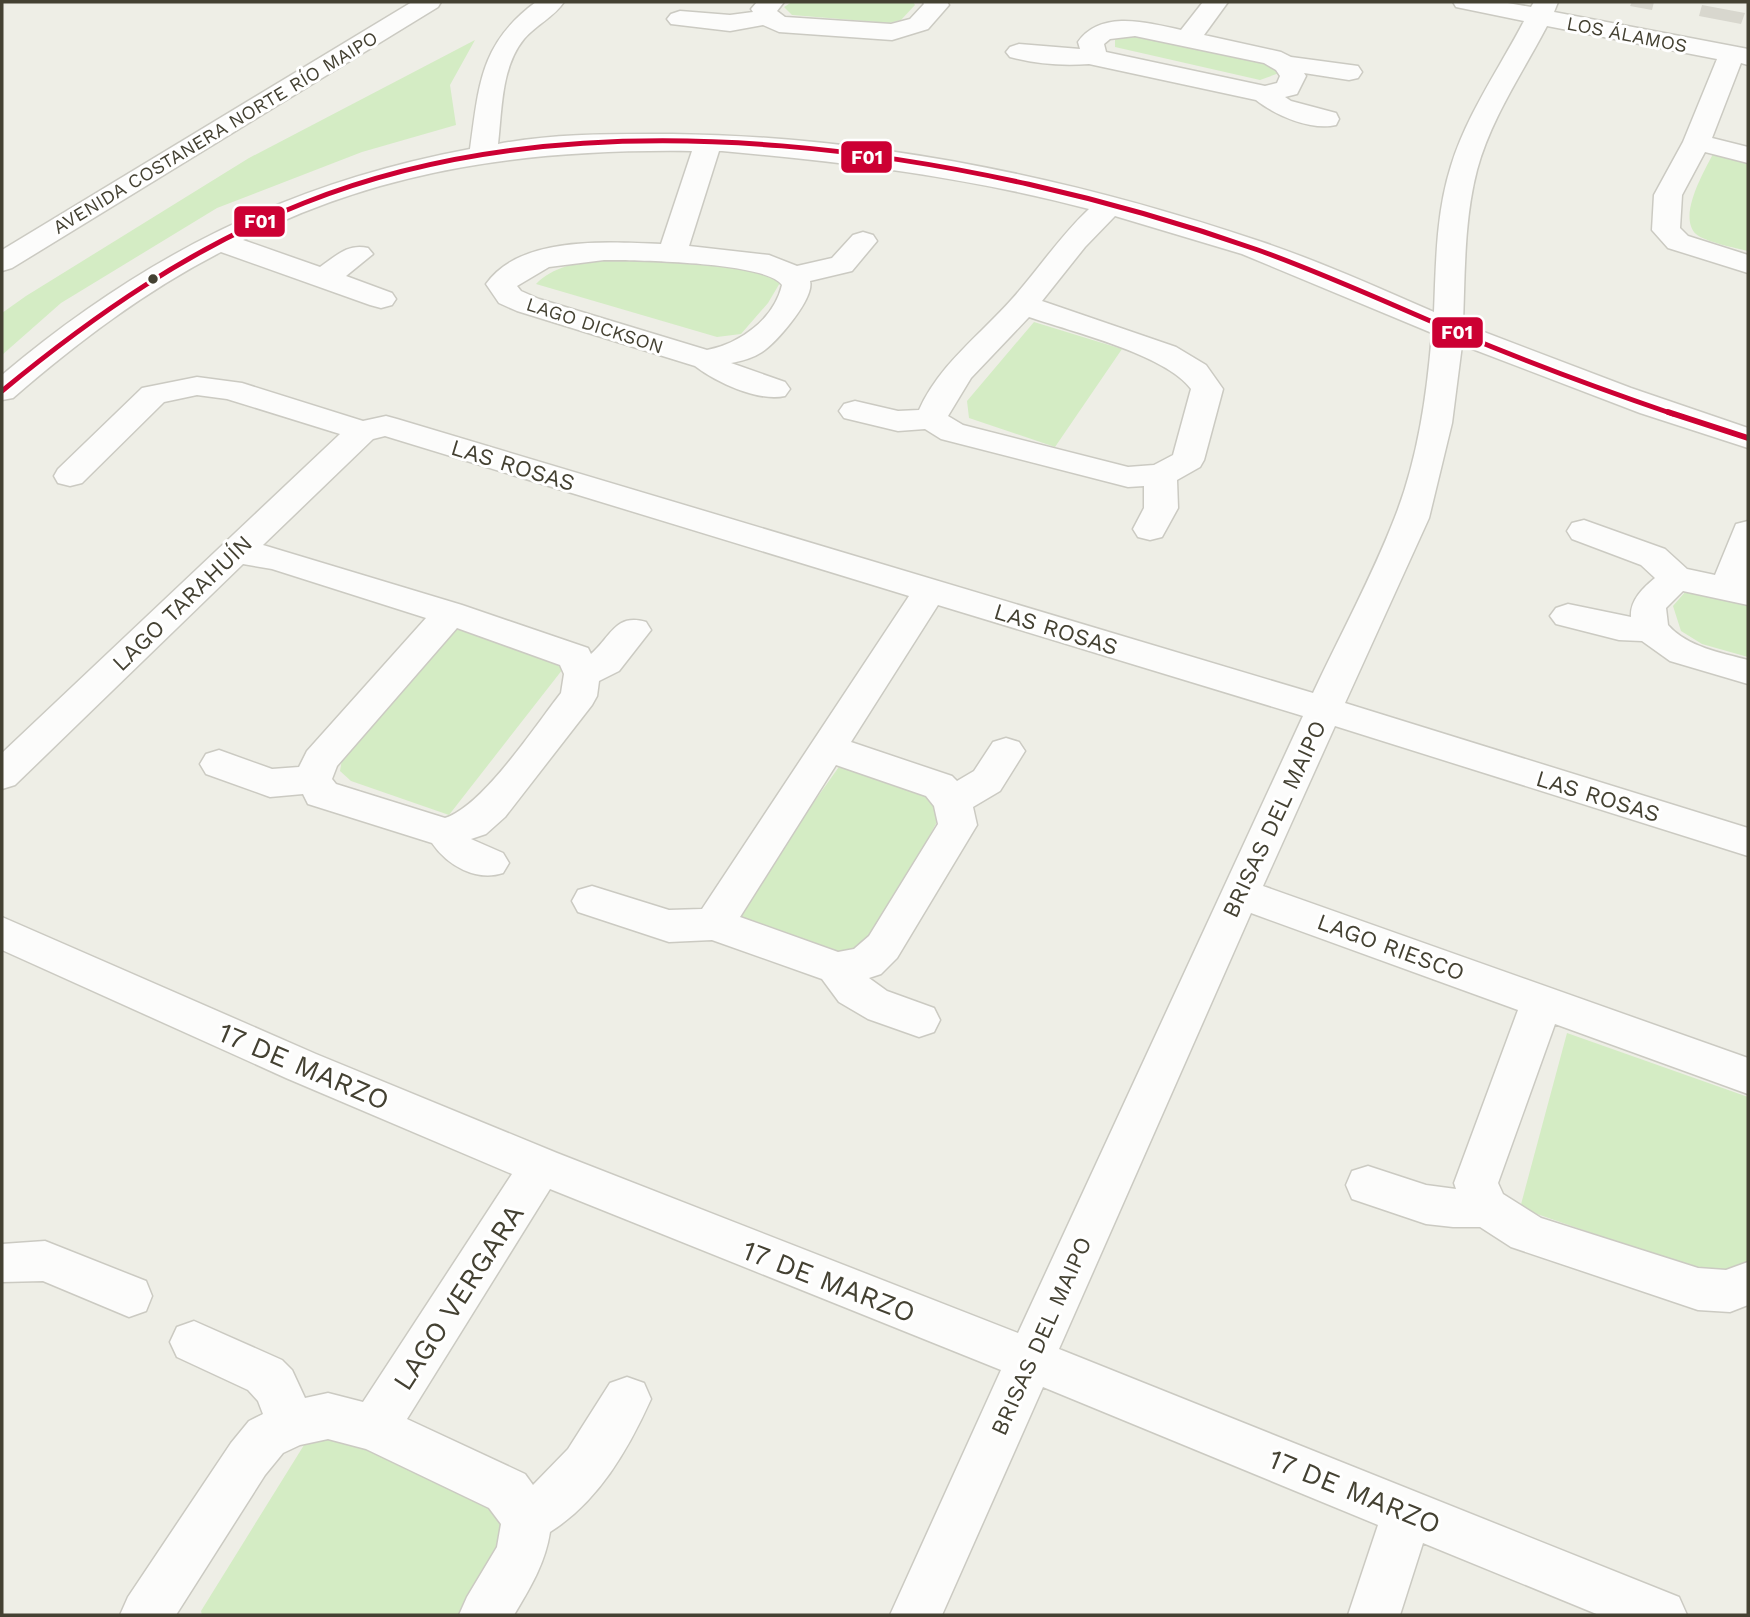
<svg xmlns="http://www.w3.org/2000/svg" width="1750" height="1617" font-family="'Work Sans',sans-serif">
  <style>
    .green { fill: #d4ecc4 }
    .building { fill: #d8d7ce }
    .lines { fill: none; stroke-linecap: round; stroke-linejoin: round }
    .minor-casing { stroke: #cbcac2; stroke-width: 3 }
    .minor { fill: #fcfcfb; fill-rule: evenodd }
    .bus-1-far1-casing { stroke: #fff; stroke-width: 9 }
    .bus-1-casing { stroke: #fff; stroke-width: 11 }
    .bus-1-far1 { stroke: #c03; stroke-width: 5 }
    .bus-1 { stroke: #c03; stroke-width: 6 }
    .bus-dot { fill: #444132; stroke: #fff; stroke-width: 2.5 }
    .labels { text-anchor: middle; stroke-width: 6; stroke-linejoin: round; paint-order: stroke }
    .far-street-label { font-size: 19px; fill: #444132; stroke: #fff }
    .street-label { font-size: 23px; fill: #444132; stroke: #fff }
    .near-street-label { font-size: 28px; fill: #444132; stroke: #fff }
    .line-badge { stroke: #fff; stroke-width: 2.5 }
    .badge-label { font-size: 19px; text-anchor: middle; font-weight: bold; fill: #fff }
  </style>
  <rect width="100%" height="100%" fill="#eeeee6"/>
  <path class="green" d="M 792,2 L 913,2 L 915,5 L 901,20 L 889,23 L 792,15 L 784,7 Z
    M 1130,32 L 1267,55 L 1282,72 L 1260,80 L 1115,47 L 1115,37 Z
    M 475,40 L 450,85 L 456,125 L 362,152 L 217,208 L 61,303 L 2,355 L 2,313 L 26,296 L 249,158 Z
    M 1714,152 L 1748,161 L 1748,251 C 1736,248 1705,242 1696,234 C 1677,216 1705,170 1714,152 Z
    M 684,257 L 787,271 L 768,303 L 741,334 L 717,337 L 536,284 C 568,251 640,259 684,257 Z
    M 1034,322 L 1122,349 L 1055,447 L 969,418 L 967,401 Z
    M 1686,591 L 1748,601 L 1748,657 L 1702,644 L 1681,631 L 1673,606 Z
    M 454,628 L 566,665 L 449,815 L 351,781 L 340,771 L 343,753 Z
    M 841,764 L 949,800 L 873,939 L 841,956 L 734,914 Z
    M 1567,1033 L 1748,1097 L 1748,1261 L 1745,1271 L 1704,1272 L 1520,1208 Z
    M 344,1424 L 525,1512 L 478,1612 L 474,1615 L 202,1615 L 201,1611 L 309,1437 Z"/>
  <path class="building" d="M 1632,2 L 1654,2 L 1652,10 L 1630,6 Z
    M 1702,5 L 1745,13 L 1741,24 L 1699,16 Z"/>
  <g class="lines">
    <defs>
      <path id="minor" d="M 412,2 L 441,2 L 438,7 L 12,268 L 2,271 L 2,250 Z
        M 536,2 L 564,2 C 554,17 536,25 524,39 C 501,67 502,110 498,144 C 554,133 615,134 672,134 C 872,136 1073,178 1262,242 C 1321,262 1377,287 1434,312 C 1436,263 1436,213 1451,166 C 1467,114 1499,69 1524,21 L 1456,7 L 1453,2 L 1502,2 L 1531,7 L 1534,2 L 1558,2 L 1554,12 L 1748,49 L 1748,65 L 1741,63 L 1712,138 L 1748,147 L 1748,163 L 1705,152 L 1682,195 L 1680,228 L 1688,236 L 1748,255 L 1748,273 L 1668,248 L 1652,230 L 1654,195 L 1683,142 L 1717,59 L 1547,26 C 1523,72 1491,118 1477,170 C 1464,220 1465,273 1463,324 L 1631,388 L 1748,428 L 1748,448 L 1640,413 L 1462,345 L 1452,423 L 1429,518 L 1345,703 L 1748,828 L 1748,856 L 1335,726 L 1263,886 L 1748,1058 L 1748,1094 L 1555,1024 L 1498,1183 L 1503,1194 L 1541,1218 L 1698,1268 L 1726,1270 L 1748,1262 L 1748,1305 L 1730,1312 L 1698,1310 L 1511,1247 L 1480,1227 L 1453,1227 L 1426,1224 L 1352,1199 L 1346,1185 L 1352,1171 L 1368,1166 L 1426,1185 L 1456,1189 L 1454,1183 L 1518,1010 L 1251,913 L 1059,1349 L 1679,1597 L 1687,1615 L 1599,1615 L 1423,1543 L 1400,1615 L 1348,1615 L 1378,1525 L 1043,1387 L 942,1615 L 890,1615 L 1001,1370 L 550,1189 L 407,1419 L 525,1474 L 533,1485 L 568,1449 L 610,1383 L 627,1377 L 644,1383 L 651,1399 C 628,1450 598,1502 550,1532 C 545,1564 530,1588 514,1615 L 459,1615 L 467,1597 L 497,1547 L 501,1524 L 489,1508 L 366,1449 L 328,1439 L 300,1445 L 283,1453 L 265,1475 L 176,1615 L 120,1615 L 128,1597 L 231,1443 L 249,1421 L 263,1414 L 258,1401 L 248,1390 L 177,1357 L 170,1342 L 177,1327 L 194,1321 L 282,1360 L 292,1370 L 305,1398 L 328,1393 L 363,1402 L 512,1174 L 286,1078 L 2,950 L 2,917 L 316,1054 L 557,1153 L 1018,1333 L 1303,716 L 938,605 L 851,742 L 952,776 L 957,781 L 974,771 L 993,742 L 1006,738 L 1019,742 L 1025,751 L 1000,791 L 973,807 L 977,825 L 897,958 L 881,974 L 869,978 L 887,991 L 934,1008 L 940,1020 L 934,1032 L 919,1037 L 868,1019 L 839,1002 L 822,979 L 712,940 L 669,942 L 578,912 L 572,901 L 578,890 L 592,886 L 669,910 L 702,909 L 909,596 L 385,436 L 373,439 L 263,545 L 462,605 L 588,648 L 591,654 C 611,637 615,613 646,622 L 651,630 L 619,671 L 599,681 L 597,696 L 592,705 L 505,817 L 486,834 L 471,839 L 503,853 L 509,863 L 503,873 C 476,882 447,865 432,843 L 308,804 L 303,794 L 270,797 L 206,774 L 200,764 L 206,754 L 219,750 L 272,769 L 299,767 L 307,751 L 426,618 L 272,569 L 243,564 L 15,785 L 2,789 L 2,753 L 340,434 L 227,399 L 197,395 L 164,402 L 82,483 L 70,486 L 58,483 L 54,476 L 58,469 L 142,388 L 197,377 L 242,383 L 363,421 L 386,416 L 397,419 L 1313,693 C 1340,635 1372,577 1395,517 C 1418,459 1427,394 1432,333 L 1242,254 L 1115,216 L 1085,247 L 1042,301 L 1176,347 L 1206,365 L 1223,389 L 1204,460 L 1200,467 L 1177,480 L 1178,508 L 1162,537 L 1150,540 L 1138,537 L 1133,529 L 1144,508 L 1144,486 L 1128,487 L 941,439 L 925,429 L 898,431 L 844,418 L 839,411 L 844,404 L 855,401 L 898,411 L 919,410 C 939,365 980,335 1012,299 C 1038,270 1060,236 1089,209 C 968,177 846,162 722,151 L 719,151 L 689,246 L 769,255 L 797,266 L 832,258 L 853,235 L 863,232 L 873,235 L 877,241 L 852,271 L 810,281 C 815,298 777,342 762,352 C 753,358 742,361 731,363 L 785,382 L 790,389 L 785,396 C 758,402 716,382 695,366 L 517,311 L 499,303 L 486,284 C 520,235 609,242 661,244 L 692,151 C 535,149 385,167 243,240 L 320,267 C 336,256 348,243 368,248 L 373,254 L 346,276 L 392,293 L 396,299 L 392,305 L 381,308 L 370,305 L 221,252 C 145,291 78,342 13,398 L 2,400 L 2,375 C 143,256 288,183 470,149 C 479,85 480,43 536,2 ZM 604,260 C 636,260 767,262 782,285 C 774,319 740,344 707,350 L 539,299 L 521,291 L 517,286 L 549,267 ZM 1029,317 C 1070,331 1167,355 1191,389 L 1173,455 L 1154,465 L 1128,467 L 963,425 L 948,416 L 971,378 ZM 457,628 L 560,665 L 564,674 L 561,693 C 535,726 483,806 445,818 L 336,784 L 332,779 L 337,766 ZM 836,765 L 926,796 L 934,806 L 938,824 L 869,936 L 854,949 L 838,952 L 740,917 Z
        M 757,2 L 784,2 L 777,11 L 785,17 L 891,24 L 910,19 L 924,4 L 923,2 L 947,2 L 949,5 L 928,29 L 892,40 L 779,32 L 763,25 L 730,31 L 671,24 L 667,19 L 671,14 L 680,11 L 730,15 L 753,12 L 751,9 Z
        M 1203,2 L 1228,2 L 1204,35 L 1281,52 L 1291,57 L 1358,66 L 1362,72 L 1358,78 L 1349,80 L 1304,73 L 1306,76 L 1297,94 L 1285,97 L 1291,101 L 1336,113 L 1339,119 L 1336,125 C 1311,131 1275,115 1256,100 L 1089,64 C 1063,66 1035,64 1010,57 L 1006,52 L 1010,47 L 1019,44 L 1080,49 L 1078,42 C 1101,9 1149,23 1181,30 ZM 1135,36 L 1264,63 L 1276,70 L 1280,76 L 1277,83 L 1265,86 L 1106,52 L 1104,44 L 1110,39 Z
        M 1584,520 L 1665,549 L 1687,569 L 1715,575 L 1736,524 L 1748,521 L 1748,605 L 1683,591 L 1666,608 L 1668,625 C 1687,647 1722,653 1748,660 L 1748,684 L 1670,661 L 1642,641 L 1619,640 L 1556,624 L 1550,616 L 1556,608 L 1568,604 L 1631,617 C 1630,600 1643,588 1655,578 L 1641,565 L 1572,539 L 1567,531 L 1572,523 Z
        M 45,1241 L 146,1281 L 152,1296 L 146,1311 L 129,1317 L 43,1281 L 2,1282 L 2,1244 Z"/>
    </defs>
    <use href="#minor" class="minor-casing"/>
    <use href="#minor" class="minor"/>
    <defs>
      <path id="bus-1-far1" d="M 2,391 C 94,315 192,247 304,203 C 592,88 972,150 1258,250 C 1325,274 1390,304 1456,332 C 1527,362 1600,389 1673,414"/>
      <path id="bus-1" d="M 1668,412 L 1748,438"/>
    </defs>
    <use href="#bus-1-far1" class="bus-1-far1-casing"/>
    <use href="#bus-1" class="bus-1-casing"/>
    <use href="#bus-1-far1" class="bus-1-far1"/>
    <use href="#bus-1" class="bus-1"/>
  </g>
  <circle class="bus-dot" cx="153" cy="279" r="6"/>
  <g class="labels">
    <g class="far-street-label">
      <text transform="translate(1627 34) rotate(11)" y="7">LOS ÁLAMOS</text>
      <text transform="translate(215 132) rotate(-31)" y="7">AVENIDA COSTANERA NORTE RÍO MAIPO</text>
      <text transform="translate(595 325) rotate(18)" y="7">LAGO DICKSON</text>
    </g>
    <g class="street-label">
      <text transform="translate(513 465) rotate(17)" y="8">LAS ROSAS</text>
      <text transform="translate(182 603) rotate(-44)" y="8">LAGO TARAHUÍN</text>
      <text transform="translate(1056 629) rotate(17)" y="8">LAS ROSAS</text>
      <text transform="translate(1598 796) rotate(17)" y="8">LAS ROSAS</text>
      <text transform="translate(1274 819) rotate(-65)" y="8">BRISAS DEL MAIPO</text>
      <text transform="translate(1391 947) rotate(20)" y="8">LAGO RIESCO</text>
      <text transform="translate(1041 1336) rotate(-66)" y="8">BRISAS DEL MAIPO</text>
    </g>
    <g class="near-street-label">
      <text transform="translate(304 1066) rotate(23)" y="10">17 DE MARZO</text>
      <text transform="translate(829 1281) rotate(21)" y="10">17 DE MARZO</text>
      <text transform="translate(458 1297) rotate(-57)" y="10">LAGO VERGARA</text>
      <text transform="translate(1355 1491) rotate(22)" y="10">17 DE MARZO</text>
    </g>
  </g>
  <g class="line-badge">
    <rect x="840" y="140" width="53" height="34" rx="7" fill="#c03"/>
    <rect x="233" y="205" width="53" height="33" rx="7" fill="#c03"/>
    <rect x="1431" y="316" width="53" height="33" rx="7" fill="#c03"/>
  </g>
  <g class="badge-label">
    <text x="867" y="164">F01</text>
    <text x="260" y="228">F01</text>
    <text x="1457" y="339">F01</text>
  </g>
  <rect width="1750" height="1617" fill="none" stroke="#444132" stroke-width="7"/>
</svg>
